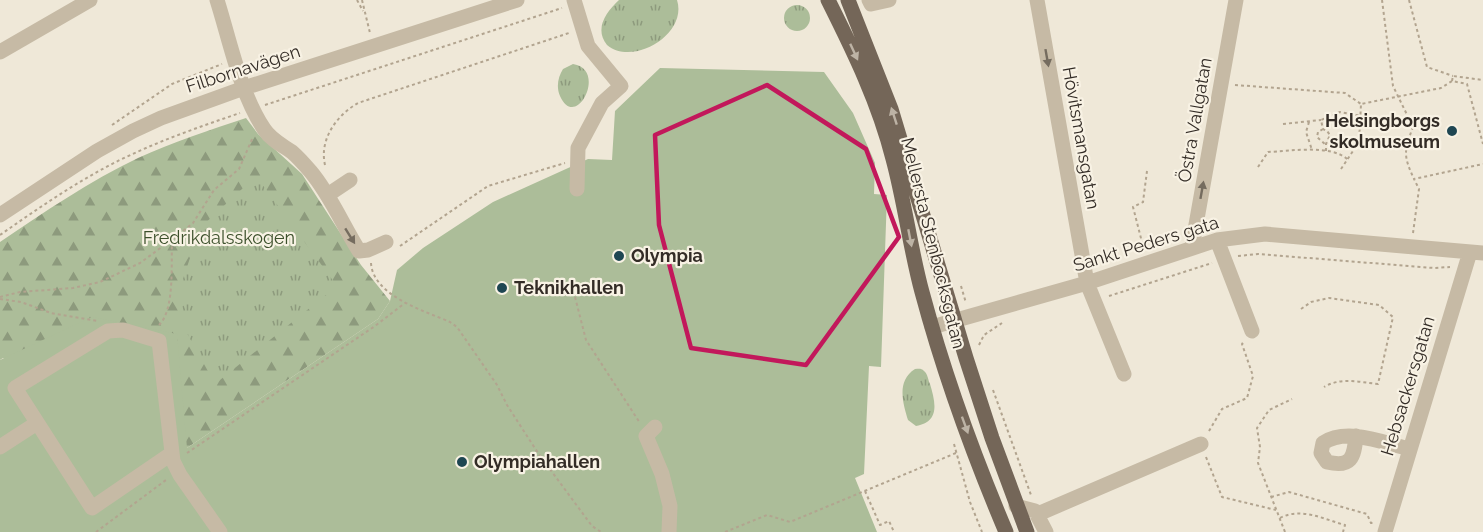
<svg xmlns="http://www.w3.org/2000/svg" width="1483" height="532" font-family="Raleway,sans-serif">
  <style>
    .forest { fill: url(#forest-firs) }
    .park { fill: url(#park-tufts) }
    .pitch { fill: #acbd99 }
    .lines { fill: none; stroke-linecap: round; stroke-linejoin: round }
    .path { stroke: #b2a48f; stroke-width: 2; stroke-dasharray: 3 3; stroke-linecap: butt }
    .minor { stroke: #c6baa5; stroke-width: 15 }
    .major { stroke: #746658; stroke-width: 15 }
    .oneway { fill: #bdb3a5 }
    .oneway2 { fill: #756c5f }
    .marked { fill: none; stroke: #c2185b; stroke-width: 4.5; stroke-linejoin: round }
    .poi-dot { fill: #1e4652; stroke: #f8f2e4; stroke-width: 2 }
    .labels { text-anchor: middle; stroke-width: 4.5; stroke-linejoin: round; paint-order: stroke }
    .street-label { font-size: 18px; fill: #332c26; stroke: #f8f2e4 }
    .poi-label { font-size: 18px; font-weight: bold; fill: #332c26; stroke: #f8f2e4; text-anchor: start }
    .park-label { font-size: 18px; fill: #3c502b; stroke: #f8f2e4 }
  </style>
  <defs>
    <pattern id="forest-firs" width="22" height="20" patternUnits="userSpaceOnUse" patternTransform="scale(1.5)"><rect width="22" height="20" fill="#acbd99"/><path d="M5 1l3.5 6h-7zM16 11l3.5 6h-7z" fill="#8d9a7d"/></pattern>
    <pattern id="park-tufts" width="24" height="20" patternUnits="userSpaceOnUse" patternTransform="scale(1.5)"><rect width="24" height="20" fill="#acbd99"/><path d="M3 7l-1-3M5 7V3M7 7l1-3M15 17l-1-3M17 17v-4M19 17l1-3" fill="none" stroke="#8d9a7d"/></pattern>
  </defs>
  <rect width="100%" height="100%" fill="#efe8d8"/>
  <path class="forest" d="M 246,118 L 258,134 L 302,174 L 361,265 L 390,301 L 378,319 L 187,448 L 3,358 L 0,360 L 0,242 C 44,212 90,181 138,158 C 173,142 210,130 246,118 Z"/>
  <path class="park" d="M 619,0 L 677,0 C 688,34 633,67 607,45 C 594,29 606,12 619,0 Z
    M784 18a13 13 0 1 1 26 0a13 13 0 1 1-26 0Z
    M 573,64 C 608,69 576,132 560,96 C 556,87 558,77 563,69 Z
    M 256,176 L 337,286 L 215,384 L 183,326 L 182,282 L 200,228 Z
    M 915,369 C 919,369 921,368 924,371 C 928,374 928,380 930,384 C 935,401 941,422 916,426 L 908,420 C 903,403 896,381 915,369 Z"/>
  <path class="pitch" d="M 660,68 L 824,72 L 853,113 L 875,163 L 874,194 L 887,195 L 881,367 L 869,366 L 864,474 L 855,478 L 877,532 L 0,532 L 0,360 L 92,317 L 177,334 L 187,448 L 378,319 L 390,301 L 397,270 L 423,248 L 493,202 L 588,159 L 612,160 L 615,111 Z"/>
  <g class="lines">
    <path class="path" d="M 357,0 L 363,11
      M 362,0 L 370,33
      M 1382,0 L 1393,86 L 1413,127 C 1404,151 1403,155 1414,179
      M 1409,0 L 1427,67 L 1453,76
      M 1452,81 L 1453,76 L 1483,80
      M 1235,85 L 1345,93 L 1361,104
      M 265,105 L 562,8
      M 1309,122 L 1306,132 L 1312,150
      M 1283,124 L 1321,120
      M 112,125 L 172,84 L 222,64
      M 1323,129 L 1318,132 L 1317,137 L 1325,144
      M 1326,151 L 1326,144 L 1330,135 L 1327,131 L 1323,129 L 1321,120 L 1340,112 L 1361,116
      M 325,165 C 319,139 337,115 358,103 L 569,33
      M 1258,167 L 1268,152 C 1289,151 1333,144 1348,160
      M 1341,169 L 1359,142 L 1361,104 L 1441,88 L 1452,81 L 1467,84 L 1483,144
      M 1413,233 L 1419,189 L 1414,179 L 1483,164
      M 0,235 C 43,205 89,173 137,152 C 170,137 205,125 240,113
      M 400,246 L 488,186 L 565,163
      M 1144,250 L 1133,207 L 1143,202 L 1147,171
      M 1238,256 L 1258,254 L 1434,268 L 1450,267
      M 371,263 C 373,296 425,311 450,322 L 457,327 L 497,385 L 507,405 L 538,453 L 592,526 L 601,532
      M 961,286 L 966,303
      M 1109,296 L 1212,263
      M 0,297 L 20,292 L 73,288 L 100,282 L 140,263 L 170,241
      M 575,297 L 586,340 L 640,423
      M 0,299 L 21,302 L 51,313 L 98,321
      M 1301,309 L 1311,302 L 1329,298 L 1379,305 L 1393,317 L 1378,384 C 1359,382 1341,377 1324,387
      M 159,325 C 175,310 171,262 172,240 L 193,223 L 214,190 L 239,169 L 253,137
      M 979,345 L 984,335 L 1002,323
      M 993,390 L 1031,495
      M 1209,431 L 1222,409 L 1247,398 L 1253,376 L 1242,344 L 1244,341
      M 954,444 L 970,502 L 982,532
      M 187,453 L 375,326 L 405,303
      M 1206,457 L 1222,497 L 1276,510
      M 865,491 L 880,525 L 889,521 L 894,532
      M 1271,497 L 1289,492 L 1367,514 L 1371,523 L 1373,523
      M 1280,518 C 1301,507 1323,519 1345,525 L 1343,532
      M 96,532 L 166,480
      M 725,532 L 767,515 L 790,522 L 956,453
      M 1285,532 L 1258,463 L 1260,447 L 1257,428 L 1269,410 L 1292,399"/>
    <path class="minor" d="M 217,0 C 230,41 240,93 264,129 C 271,140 282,145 292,152 C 299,158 305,165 311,172 C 331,196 342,224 359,251 L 368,250 L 386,242
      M 574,0 L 588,46 L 621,86 L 602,103 L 578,148 L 577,189
      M 869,0 L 871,4 L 889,0
      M 1037,0 L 1087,283 L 1124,374
      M 0,52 L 90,0
      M 329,194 L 350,180
      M 0,215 L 97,151 L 133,131 L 161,118 L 244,88 L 517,0
      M 1217,240 L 1252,331
      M 1192,247 L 1236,0
      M 932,327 L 1087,283 L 1217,240 L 1265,234 L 1483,253
      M 655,427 L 646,436 L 662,474 L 670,506 L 669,532
      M 1356,436 C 1354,458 1351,468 1327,462 L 1321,453 L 1323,443 C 1347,427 1384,443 1410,449
      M 0,447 L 37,423
      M 171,454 L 92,508 L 15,388 L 108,331 L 123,330 L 159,341 L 173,461 L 180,475 L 220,532
      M 1016,506 L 1035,511 L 1046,532
      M 1038,514 L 1201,444
      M 1385,532 L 1470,252"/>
    <path class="major" d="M 828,0 C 854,52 879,103 893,159 C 905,203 910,248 922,292 C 944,374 973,454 1006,532
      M 848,0 L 891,109 L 966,358 L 992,438 L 1027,532"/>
  </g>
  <defs><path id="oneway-solid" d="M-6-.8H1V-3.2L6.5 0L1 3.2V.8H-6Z" transform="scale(1.5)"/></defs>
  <g class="oneway">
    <use href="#oneway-solid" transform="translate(854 52) rotate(65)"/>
    <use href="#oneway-solid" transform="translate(894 116) rotate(-108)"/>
    <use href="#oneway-solid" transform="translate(910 238) rotate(79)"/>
    <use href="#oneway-solid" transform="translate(965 425) rotate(70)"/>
  </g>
  <g class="oneway2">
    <use href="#oneway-solid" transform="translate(1047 58) rotate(80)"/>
    <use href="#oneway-solid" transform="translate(1202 190) rotate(-80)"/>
    <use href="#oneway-solid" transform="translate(350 236) rotate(58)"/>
  </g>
  <path class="marked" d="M 767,85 L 866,149 L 899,237 L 806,365 L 691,348 L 659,225 L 655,135 Z"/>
  <g class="poi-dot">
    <circle cx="1452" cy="131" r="6"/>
    <circle cx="619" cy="256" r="6"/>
    <circle cx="502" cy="288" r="6"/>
    <circle cx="462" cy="462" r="6"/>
  </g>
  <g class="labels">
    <g class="street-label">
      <text transform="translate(243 69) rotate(-18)" y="6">Filbornavägen</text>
      <text transform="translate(1195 120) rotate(-80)" y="6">Östra Vallgatan</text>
      <text transform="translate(1081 138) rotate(80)" y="6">Hövitsmansgatan</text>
      <text transform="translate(933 243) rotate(76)" y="6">Mellersta Stenbocksgatan</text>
      <text transform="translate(1146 244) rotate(-17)" y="6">Sankt Peders gata</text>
      <text transform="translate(1408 386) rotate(-73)" y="6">Hebsackersgatan</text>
    </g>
    <g class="poi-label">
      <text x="1440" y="127" text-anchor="end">Helsingborgs<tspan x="1440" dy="21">skolmuseum</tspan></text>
      <text x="631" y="262">Olympia</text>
      <text x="514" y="294">Teknikhallen</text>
      <text x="474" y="468">Olympiahallen</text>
    </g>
    <g class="park-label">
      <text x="219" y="244">Fredrikdalsskogen</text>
    </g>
  </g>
</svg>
